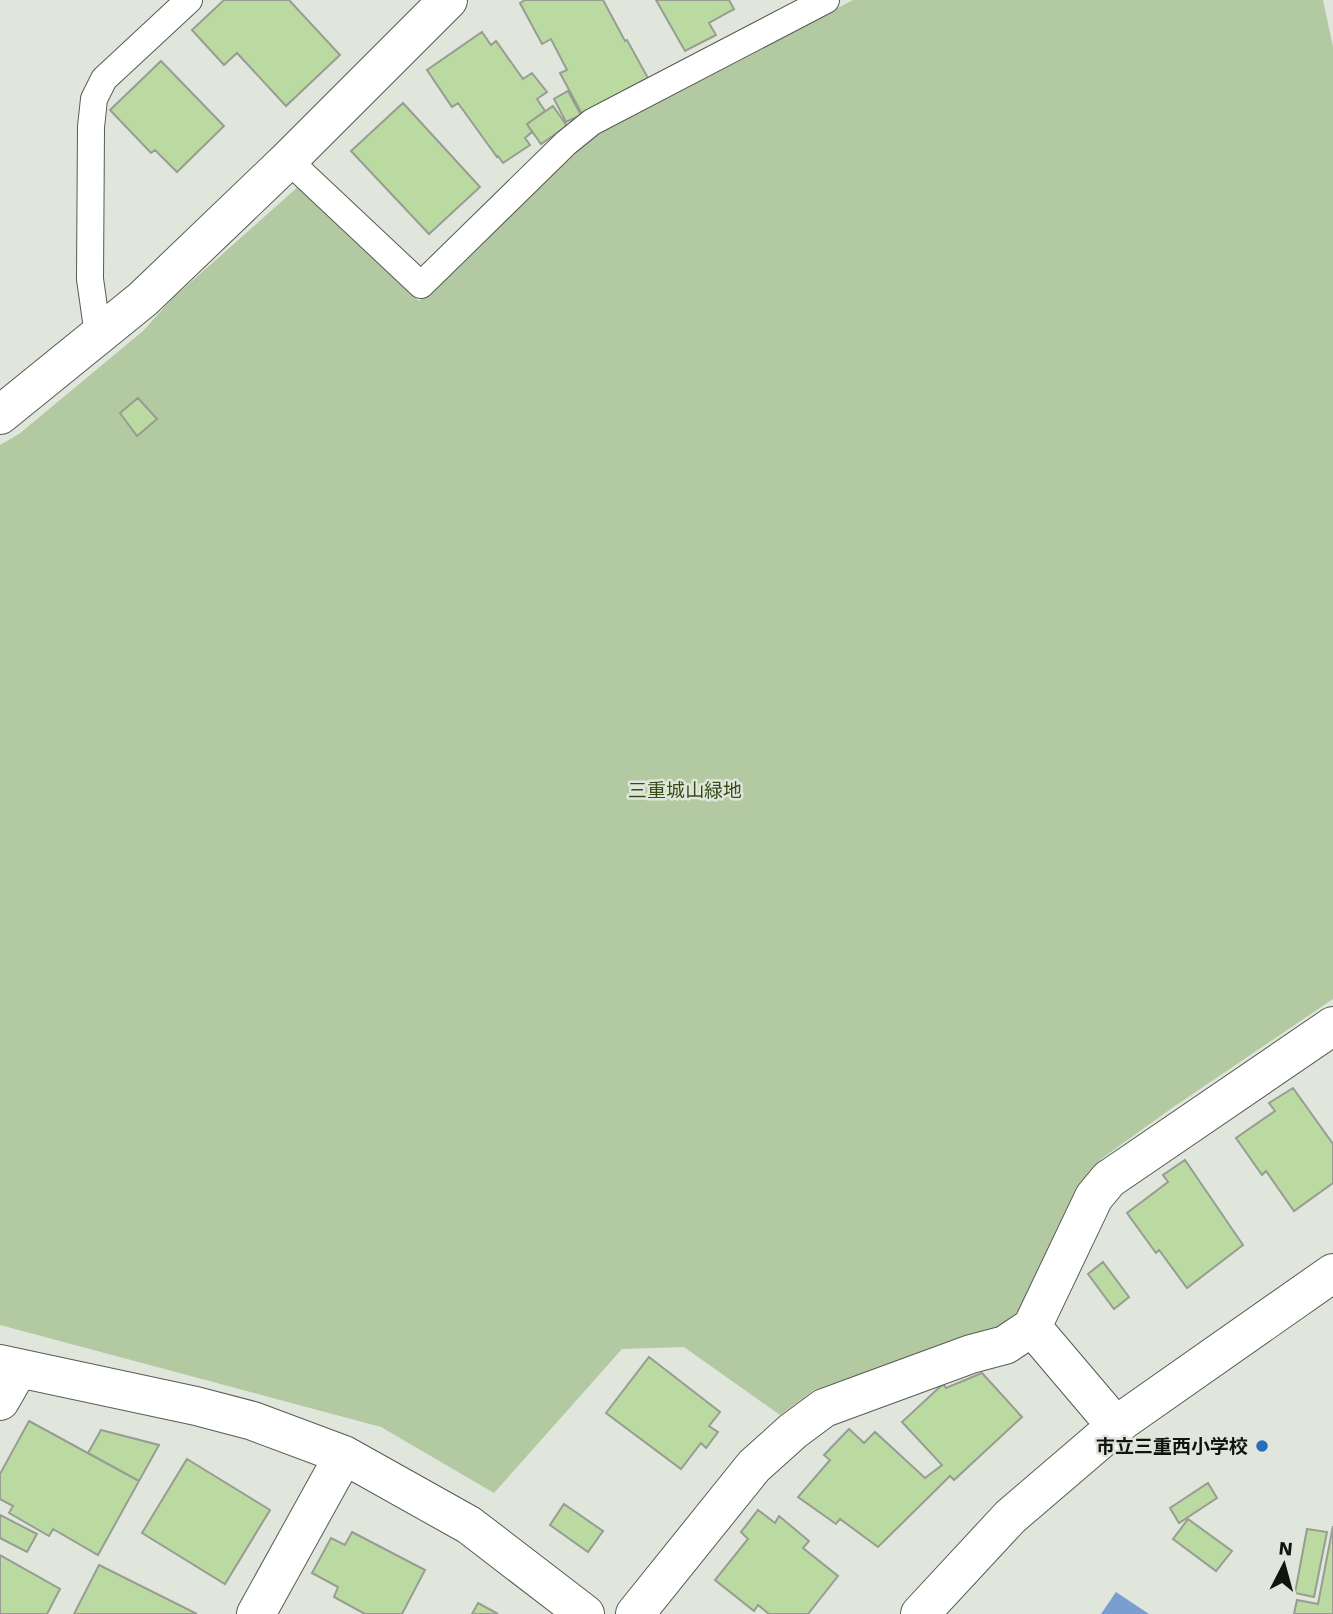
<svg xmlns="http://www.w3.org/2000/svg" width="1333" height="1614" font-family="'Work Sans','Noto Sans JP',sans-serif">
  <style>
    .green { fill: #b3c9a2 }
    .water { fill: #789fcf }
    .building { fill: #bbdaa2; stroke: #979d92; stroke-width: 2 }
    .lines { fill: none; stroke-linecap: round; stroke-linejoin: round }
    .lane-casing { stroke: #575c52; stroke-width: 28 }
    .street-casing { stroke: #575c52; stroke-width: 40 }
    .secondary-casing { stroke: #575c52; stroke-width: 40 }
    .lane { stroke: #fff; stroke-width: 26 }
    .street { stroke: #fff; stroke-width: 38 }
    .secondary { stroke: #fff; stroke-width: 38 }
    .poi-dot { fill: #256ebe; stroke: #e0e6db; stroke-width: 2.5 }
    .labels { text-anchor: middle; stroke-width: 5; stroke-linejoin: round; paint-order: stroke }
    .park-label { font-size: 19px; fill: #344f15; stroke: #e0e6db }
    .poi-label { font-size: 19px; font-weight: bold; fill: #121410; stroke: #e0e6db; text-anchor: end }
  </style>
  <rect width="100%" height="100%" fill="#e0e6db"/>
  <path class="green" d="M 853,0 L 1323,0 L 1333,47 L 1333,999 L 1172,1108 L 1101,1159 L 1074,1201 L 1018,1312 L 1000,1327 L 814,1390 L 780,1415 L 684,1347 L 622,1349 L 494,1493 L 381,1427 L 0,1325 L 0,445 L 19,434 L 143,331 L 173,298 L 300,185 L 419,301 L 584,145 L 605,129 Z"/>
  <path class="water" d="M 1116,1592 L 1149,1614 L 1101,1614 Z"/>
  <path class="building" d="M 224,0 L 289,0 L 340,55 L 286,106 L 237,53 L 224,65 L 192,30 Z
    M 525,0 L 603,0 L 625,41 L 627,40 L 648,78 L 582,114 L 560,73 L 567,70 L 551,39 L 542,44 L 520,3 Z
    M 656,0 L 729,0 L 734,9 L 709,23 L 716,35 L 685,51 Z
    M 482,32 L 491,45 L 496,41 L 523,79 L 532,73 L 547,92 L 537,99 L 545,111 L 527,124 L 532,132 L 525,138 L 530,145 L 503,163 L 498,156 L 497,157 L 458,103 L 452,107 L 427,70 Z
    M 161,61 L 224,126 L 177,172 L 155,150 L 151,153 L 110,110 Z
    M 568,91 L 581,115 L 566,122 L 554,99 Z
    M 403,103 L 480,187 L 429,234 L 351,151 Z
    M 553,106 L 567,126 L 541,144 L 527,124 Z
    M 138,398 L 157,419 L 137,436 L 120,413 Z
    M 1293,1088 L 1333,1144 L 1333,1183 L 1294,1211 L 1266,1171 L 1262,1175 L 1236,1138 L 1275,1111 L 1269,1103 Z
    M 1185,1160 L 1243,1245 L 1187,1288 L 1159,1250 L 1156,1253 L 1127,1213 L 1168,1182 L 1163,1175 Z
    M 1103,1262 L 1129,1297 L 1114,1309 L 1088,1274 Z
    M 649,1357 L 720,1412 L 709,1426 L 718,1432 L 706,1448 L 701,1443 L 681,1469 L 606,1413 Z
    M 982,1373 L 1022,1417 L 954,1480 L 950,1476 L 878,1547 L 840,1519 L 836,1524 L 798,1497 L 830,1460 L 824,1455 L 849,1429 L 864,1443 L 875,1432 L 925,1478 L 942,1465 L 902,1422 L 943,1384 L 946,1388 Z
    M 29,1421 L 139,1481 L 98,1555 L 53,1529 L 49,1536 L 9,1513 L 13,1506 L 0,1499 L 0,1474 Z
    M 101,1430 L 159,1445 L 139,1481 L 88,1453 Z
    M 187,1459 L 270,1510 L 225,1584 L 142,1533 Z
    M 1208,1483 L 1217,1498 L 1179,1523 L 1170,1508 Z
    M 564,1504 L 603,1531 L 588,1552 L 550,1525 Z
    M 758,1510 L 775,1523 L 779,1516 L 809,1541 L 803,1548 L 838,1576 L 808,1614 L 769,1614 L 758,1605 L 754,1611 L 715,1580 L 748,1539 L 741,1532 Z
    M 0,1515 L 37,1534 L 27,1552 L 0,1538 Z
    M 1188,1519 L 1232,1551 L 1216,1571 L 1173,1539 Z
    M 1333,1526 L 1333,1614 L 1294,1614 L 1297,1600 L 1318,1604 Z
    M 1307,1529 L 1327,1532 L 1314,1597 L 1295,1593 Z
    M 352,1532 L 425,1570 L 402,1614 L 365,1614 L 334,1597 L 338,1587 L 312,1573 L 331,1538 L 345,1545 Z
    M 0,1555 L 60,1589 L 47,1614 L 0,1614 Z
    M 99,1565 L 197,1614 L 74,1614 Z
    M 478,1603 L 498,1614 L 472,1614 Z"/>
  <g class="lines">
    <defs>
      <path id="lane" d="M 288,160 L 421,285 L 566,143 L 592,122 L 826,0
        M 98,335 L 90,279 L 91,127 L 94,99 L 104,79 L 189,0"/>
      <path id="street" d="M 0,415 L 143,299 L 288,160 L 448,0
        M 1032,1327 L 1116,1426
        M 0,1364 L 196,1406 L 253,1421 L 344,1455 L 469,1525 L 585,1614
        M 0,1401 L 19,1368
        M 256,1614 L 344,1455
        M 635,1614 L 754,1466 L 793,1431 L 824,1408 L 971,1354 L 1005,1345 L 1032,1327 L 1094,1197 L 1109,1179 L 1333,1026"/>
      <path id="secondary" d="M 920,1614 L 1010,1517 L 1122,1421 L 1333,1273"/>
    </defs>
    <use href="#lane" class="lane-casing"/>
    <use href="#street" class="street-casing"/>
    <use href="#secondary" class="secondary-casing"/>
    <use href="#lane" class="lane"/>
    <use href="#street" class="street"/>
    <use href="#secondary" class="secondary"/>
  </g>
  <circle class="poi-dot" cx="1262" cy="1446" r="7"/>
  <g class="labels">
    <g class="park-label">
      <text x="685" y="797">三重城山緑地</text>
    </g>
    <g class="poi-label">
      <text x="1248" y="1453">市立三重西小学校</text>
    </g>
  </g>
  <g transform="translate(1284 1565) rotate(6)" stroke="#e0e6db" stroke-width="5" paint-order="stroke">
  <path d="M0-5L12 26L0 18L-12 26Z" fill="#121410"/>
  <text y="-10" font-size="19" font-weight="bold" text-anchor="middle" fill="#121410">N</text>
  </g>
</svg>
